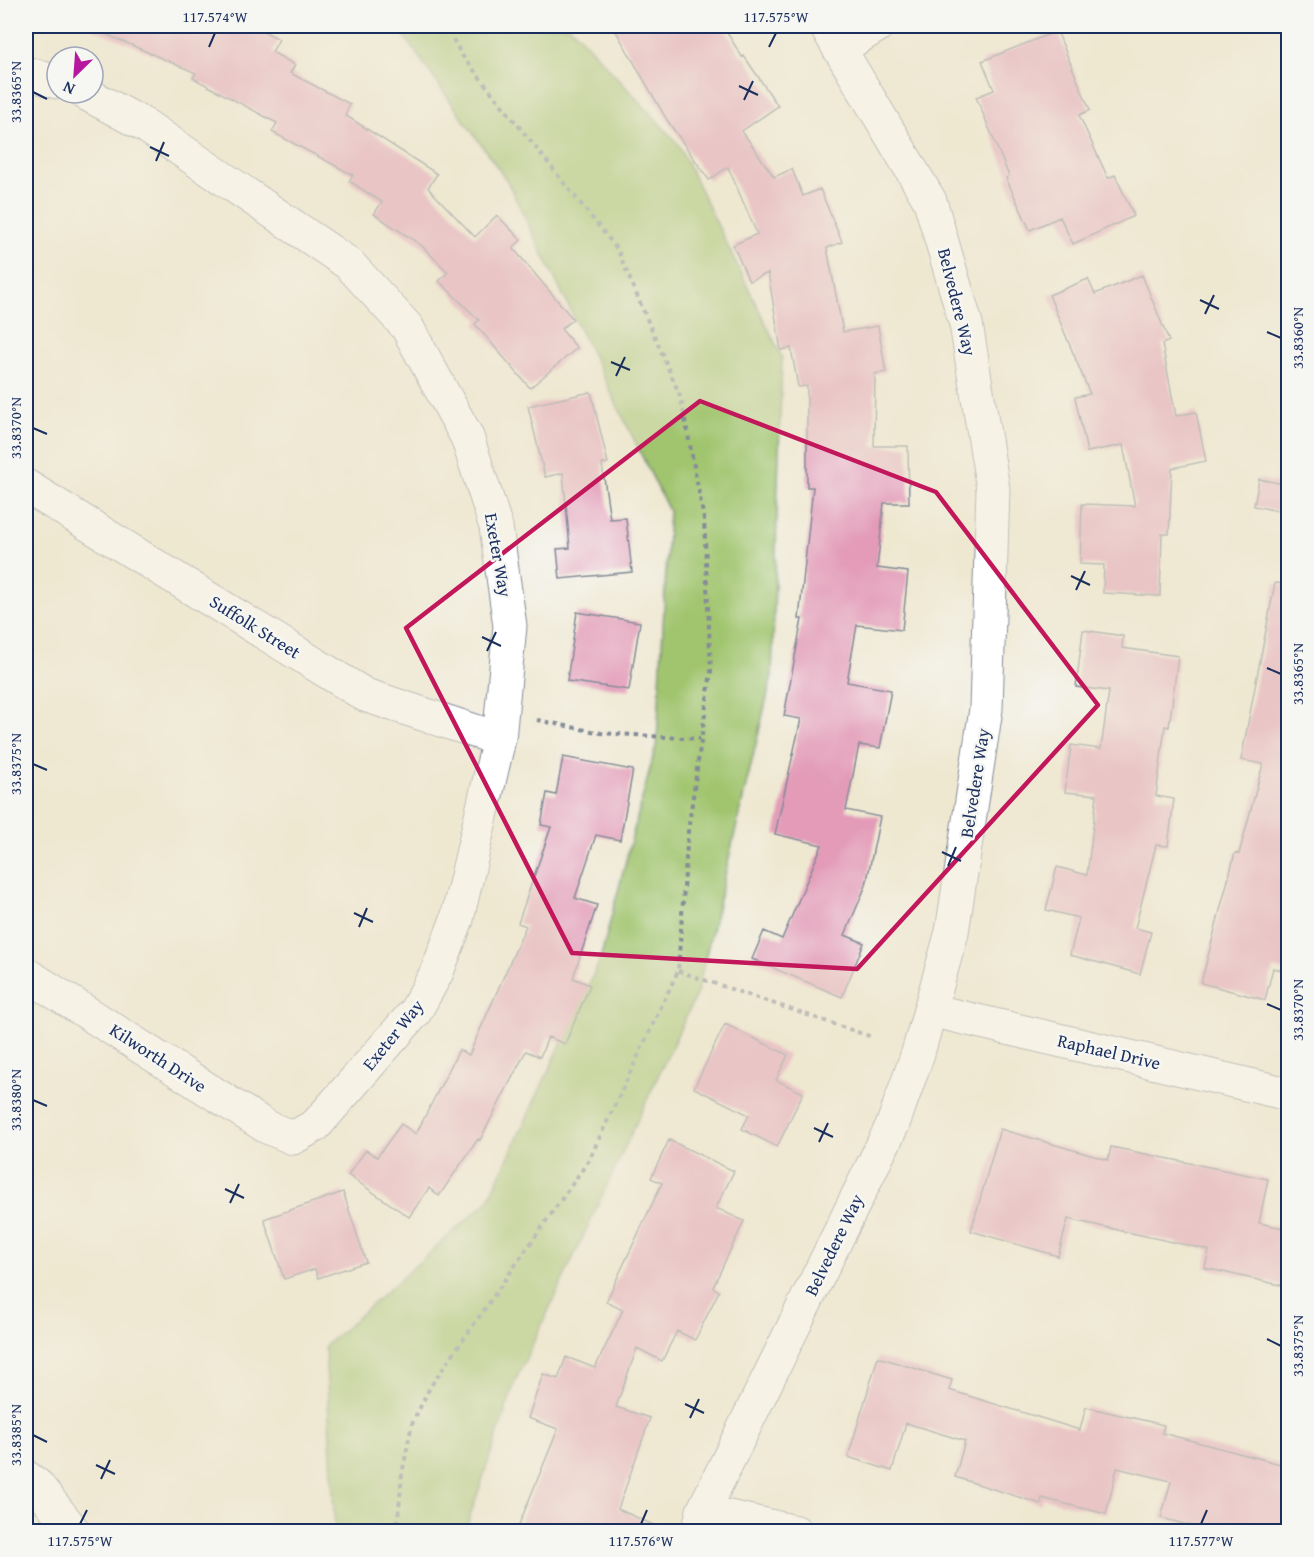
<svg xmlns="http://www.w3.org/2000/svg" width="1314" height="1557" font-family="'Gentium Book Plus',serif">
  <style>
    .green { fill: #a1c56e; stroke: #5e7a66; stroke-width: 1.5 }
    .building { fill: #e39bb8 }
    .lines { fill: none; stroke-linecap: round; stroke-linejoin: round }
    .minor-casing { stroke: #858c98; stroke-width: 35 }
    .path { stroke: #858c98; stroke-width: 4; stroke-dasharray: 4.5 4.5; stroke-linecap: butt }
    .minor { stroke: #fff; stroke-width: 33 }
    .marked { fill: none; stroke: #c2185b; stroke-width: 4.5; stroke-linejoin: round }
    .ticks { fill: none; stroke: #1b2f5e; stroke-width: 2 }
    .labels { text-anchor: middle; stroke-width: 5; stroke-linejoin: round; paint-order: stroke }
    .street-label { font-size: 18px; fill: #1b2f5e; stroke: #f6f6f2 }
    .neatline { fill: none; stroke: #1b2f5e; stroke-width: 2 }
    .ticks-label { font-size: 15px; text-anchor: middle; fill: #1b2f5e }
  </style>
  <rect width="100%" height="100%" fill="#f6f6f2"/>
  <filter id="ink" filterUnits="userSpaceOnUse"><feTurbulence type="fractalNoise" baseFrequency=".0167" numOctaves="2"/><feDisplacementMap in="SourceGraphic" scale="12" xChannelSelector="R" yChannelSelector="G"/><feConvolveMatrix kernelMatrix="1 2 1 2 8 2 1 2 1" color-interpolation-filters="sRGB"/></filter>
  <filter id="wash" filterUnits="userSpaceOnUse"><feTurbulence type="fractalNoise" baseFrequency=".008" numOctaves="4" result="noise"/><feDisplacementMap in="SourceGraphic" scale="24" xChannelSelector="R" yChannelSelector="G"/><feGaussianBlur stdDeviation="1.35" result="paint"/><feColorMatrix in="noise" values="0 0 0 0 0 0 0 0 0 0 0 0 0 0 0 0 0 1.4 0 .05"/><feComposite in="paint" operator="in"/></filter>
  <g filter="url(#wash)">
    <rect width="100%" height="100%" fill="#efe8d1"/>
    <path class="green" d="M 397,26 L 570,26 L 678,144 L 782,357 L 772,676 L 697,993 L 515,1382 L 465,1531 L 335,1531 L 325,1346 L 488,1201 L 600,960 L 657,742 L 669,511 L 507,181 Z"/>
    <g id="blocks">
      <path class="building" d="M 87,26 L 254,26 L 279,39 L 272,52 L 295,65 L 290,73 L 350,104 L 345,115 L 437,174 L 428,188 L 475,237 L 497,215 L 521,240 L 513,248 L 573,319 L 561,329 L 577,348 L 530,388 L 475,324 L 479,320 L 439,281 L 448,272 L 421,245 L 374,214 L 382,202 L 349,181 L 353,175 L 272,132 L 277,123 L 193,78 L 196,73 Z
        M 613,26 L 723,26 L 742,57 L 744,56 L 778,106 L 742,131 L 774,177 L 792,169 L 803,196 L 820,189 L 842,242 L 827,248 L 843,332 L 878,326 L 886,372 L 875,374 L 874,446 L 908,446 L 909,503 L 884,503 L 877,568 L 908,572 L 902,630 L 857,625 L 847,682 L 891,690 L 880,748 L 859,745 L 846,810 L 880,817 L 866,885 L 845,935 L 864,943 L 842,997 L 752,959 L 764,931 L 782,939 L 822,845 L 775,834 L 801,719 L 784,716 L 802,619 L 799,619 L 813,487 L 807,487 L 807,386 L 798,387 L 791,348 L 781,350 L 768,273 L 749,281 L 733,245 L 757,234 L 728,167 L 709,180 L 667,120 Z
        M 1057,31 L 1090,110 L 1079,115 L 1108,178 L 1115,175 L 1134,216 L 1073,244 L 1060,217 L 1030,230 L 1006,178 L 1009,176 L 976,97 L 994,90 L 982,61 Z
        M 1142,275 L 1169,341 L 1162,344 L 1176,416 L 1196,412 L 1206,461 L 1172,468 L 1169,534 L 1162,534 L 1160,596 L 1103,593 L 1104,565 L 1080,564 L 1082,504 L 1135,506 L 1123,445 L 1087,452 L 1075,397 L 1090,394 L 1049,295 L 1088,279 L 1095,294 Z
        M 591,392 L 608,463 L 602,464 L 610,519 L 626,518 L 632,572 L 560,579 L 557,549 L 570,548 L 563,473 L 545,477 L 528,406 Z
        M 1259,479 L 1288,485 L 1288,513 L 1254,506 Z
        M 1275,583 L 1288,584 L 1288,972 L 1273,968 L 1265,1000 L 1201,983 L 1235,853 L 1239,854 L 1263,764 L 1241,760 Z
        M 577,612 L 640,622 L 629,690 L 567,681 Z
        M 1083,630 L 1123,636 L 1122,648 L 1178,656 L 1169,727 L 1165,726 L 1156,796 L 1174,799 L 1168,846 L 1156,845 L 1135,928 L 1151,932 L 1140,974 L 1070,955 L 1079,918 L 1046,910 L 1057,867 L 1087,875 L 1097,795 L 1065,792 L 1071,745 L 1101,749 L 1109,691 L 1076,687 Z
        M 563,757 L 633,770 L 620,840 L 596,835 L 575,898 L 597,905 L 573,978 L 590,985 L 565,1044 L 548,1037 L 540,1057 L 526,1051 L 480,1140 L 478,1139 L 439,1196 L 429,1188 L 409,1217 L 348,1175 L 366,1150 L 377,1157 L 401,1124 L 416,1134 L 459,1050 L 469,1055 L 526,926 L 518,923 L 551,827 L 541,825 L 547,793 L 556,795 Z
        M 725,1024 L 788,1055 L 776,1080 L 803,1093 L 777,1147 L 742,1129 L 749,1115 L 694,1088 Z
        M 1000,1129 L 1108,1160 L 1111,1147 L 1268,1179 L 1259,1223 L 1288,1229 L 1288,1269 L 1285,1286 L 1205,1268 L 1209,1250 L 1068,1219 L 1058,1256 L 971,1231 Z
        M 669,1140 L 734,1171 L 716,1208 L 744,1221 L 713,1287 L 719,1291 L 695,1340 L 677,1331 L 662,1361 L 637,1348 L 616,1407 L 650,1418 L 618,1509 L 669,1532 L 516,1532 L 558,1429 L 528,1418 L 543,1374 L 558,1379 L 566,1357 L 595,1368 L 623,1310 L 606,1302 L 662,1183 L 651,1178 Z
        M 343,1192 L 366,1262 L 318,1278 L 315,1269 L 284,1279 L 264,1219 Z
        M 878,1357 L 952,1380 L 949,1390 L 1080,1430 L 1086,1407 L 1164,1425 L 1162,1433 L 1288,1466 L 1288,1532 L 1215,1532 L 1161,1518 L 1171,1481 L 1117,1468 L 1106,1514 L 1042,1498 L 1041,1504 L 955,1477 L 965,1441 L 906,1423 L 892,1471 L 848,1457 Z"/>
    </g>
  </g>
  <g filter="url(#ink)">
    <use href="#blocks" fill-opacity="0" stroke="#858c98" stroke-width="1.5"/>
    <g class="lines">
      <defs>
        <path id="minor" d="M 839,49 L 877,26
          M 26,73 L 57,82
          M 26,486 L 365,695 L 499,739
          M 26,974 L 267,1127 L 293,1138 L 316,1125 L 415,1012 L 437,972 L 457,919 L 499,739 L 510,626 L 496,527 L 467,437 L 407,327 L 349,264 L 146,126 L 85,93
          M 930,1010 L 1288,1094
          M 26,1477 L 37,1485 L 74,1532
          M 703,1511 L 796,1532
          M 698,1532 L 703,1511 L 893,1124 L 918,1053 L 952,932 L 986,709 L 993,489 L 966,324 L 930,201 L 826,26"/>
      </defs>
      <use href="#minor" class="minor-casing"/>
      <path class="path" d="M 537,720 L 601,733 L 700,739
        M 678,971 L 872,1037
        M 397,1532 L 402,1474 L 412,1424 L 430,1387 L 589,1160 L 678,971 L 688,831 L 711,672 L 704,519 L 681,398 L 617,249 L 461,54 L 446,26"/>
      <use href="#minor" class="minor"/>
    </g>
  </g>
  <path d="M0 0H1314V1557H0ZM 700,401 L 936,492 L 1098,705 L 857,969 L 572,953 L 406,628 Z" fill="#efe8d1" fill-opacity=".55" fill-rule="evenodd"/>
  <path class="marked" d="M 700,401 L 936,492 L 1098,705 L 857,969 L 572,953 L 406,628 Z"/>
  <path class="ticks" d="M 209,47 L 215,33M 769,47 L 776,33M 739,86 L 758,95M 33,92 L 47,99M 744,100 L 753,81M 150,147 L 169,156M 156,161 L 164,142M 1200,300 L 1219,309M 1205,314 L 1214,295M 1267,332 L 1281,338M 611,362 L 630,370M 616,376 L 625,357M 33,428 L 47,434M 1071,576 L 1090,585M 1076,590 L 1085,571M 482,637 L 501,646M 487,651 L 496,632M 1267,668 L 1281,674M 33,764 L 47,770M 942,852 L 961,861M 948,866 L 956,847M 354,913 L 373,922M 359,927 L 367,908M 1267,1004 L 1281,1010M 33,1100 L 47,1106M 814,1128 L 833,1137M 819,1142 L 828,1123M 225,1189 L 244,1198M 230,1203 L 239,1184M 1267,1339 L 1281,1346M 685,1404 L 704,1413M 690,1418 L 699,1399M 33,1435 L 47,1442M 96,1465 L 115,1474M 101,1479 L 110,1460M 80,1524 L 87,1510M 641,1524 L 647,1510M 1201,1524 L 1207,1510"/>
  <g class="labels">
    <g class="street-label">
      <text transform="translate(957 302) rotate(76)" y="6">Belvedere Way</text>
      <text transform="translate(498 555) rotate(80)" y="6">Exeter Way</text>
      <text transform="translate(255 627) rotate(32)" y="6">Suffolk Street</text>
      <text transform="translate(975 783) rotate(-81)" y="6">Belvedere Way</text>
      <text transform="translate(393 1035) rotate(-51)" y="6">Exeter Way</text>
      <text transform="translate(1109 1052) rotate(13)" y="6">Raphael Drive</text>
      <text transform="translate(158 1058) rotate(33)" y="6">Kilworth Drive</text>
      <text transform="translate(834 1245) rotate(-64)" y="6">Belvedere Way</text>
    </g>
  </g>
  <rect width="1314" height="1557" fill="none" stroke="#f6f6f2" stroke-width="66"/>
  <g transform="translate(75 75) rotate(205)"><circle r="28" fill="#f6f6f2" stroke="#9ea6b7" stroke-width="1.5"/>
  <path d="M0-4.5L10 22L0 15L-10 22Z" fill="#b5179e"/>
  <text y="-9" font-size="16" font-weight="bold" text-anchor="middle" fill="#1b2f5e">N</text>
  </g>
  <rect x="33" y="33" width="1248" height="1491" class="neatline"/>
  <g class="ticks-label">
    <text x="215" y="22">117.574°W</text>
    <text x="776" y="22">117.575°W</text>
    <text transform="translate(16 92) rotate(-90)" y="5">33.8365°N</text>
    <text transform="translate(1298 338) rotate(-90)" y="5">33.8360°N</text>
    <text transform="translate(16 428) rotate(-90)" y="5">33.8370°N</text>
    <text transform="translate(1298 674) rotate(-90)" y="5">33.8365°N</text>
    <text transform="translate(16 764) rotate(-90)" y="5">33.8375°N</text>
    <text transform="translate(1298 1010) rotate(-90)" y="5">33.8370°N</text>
    <text transform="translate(16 1100) rotate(-90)" y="5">33.8380°N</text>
    <text transform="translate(1298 1346) rotate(-90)" y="5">33.8375°N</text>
    <text transform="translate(16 1435) rotate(-90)" y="5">33.8385°N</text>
    <text x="80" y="1546">117.575°W</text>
    <text x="641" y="1546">117.576°W</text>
    <text x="1201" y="1546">117.577°W</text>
  </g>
</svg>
